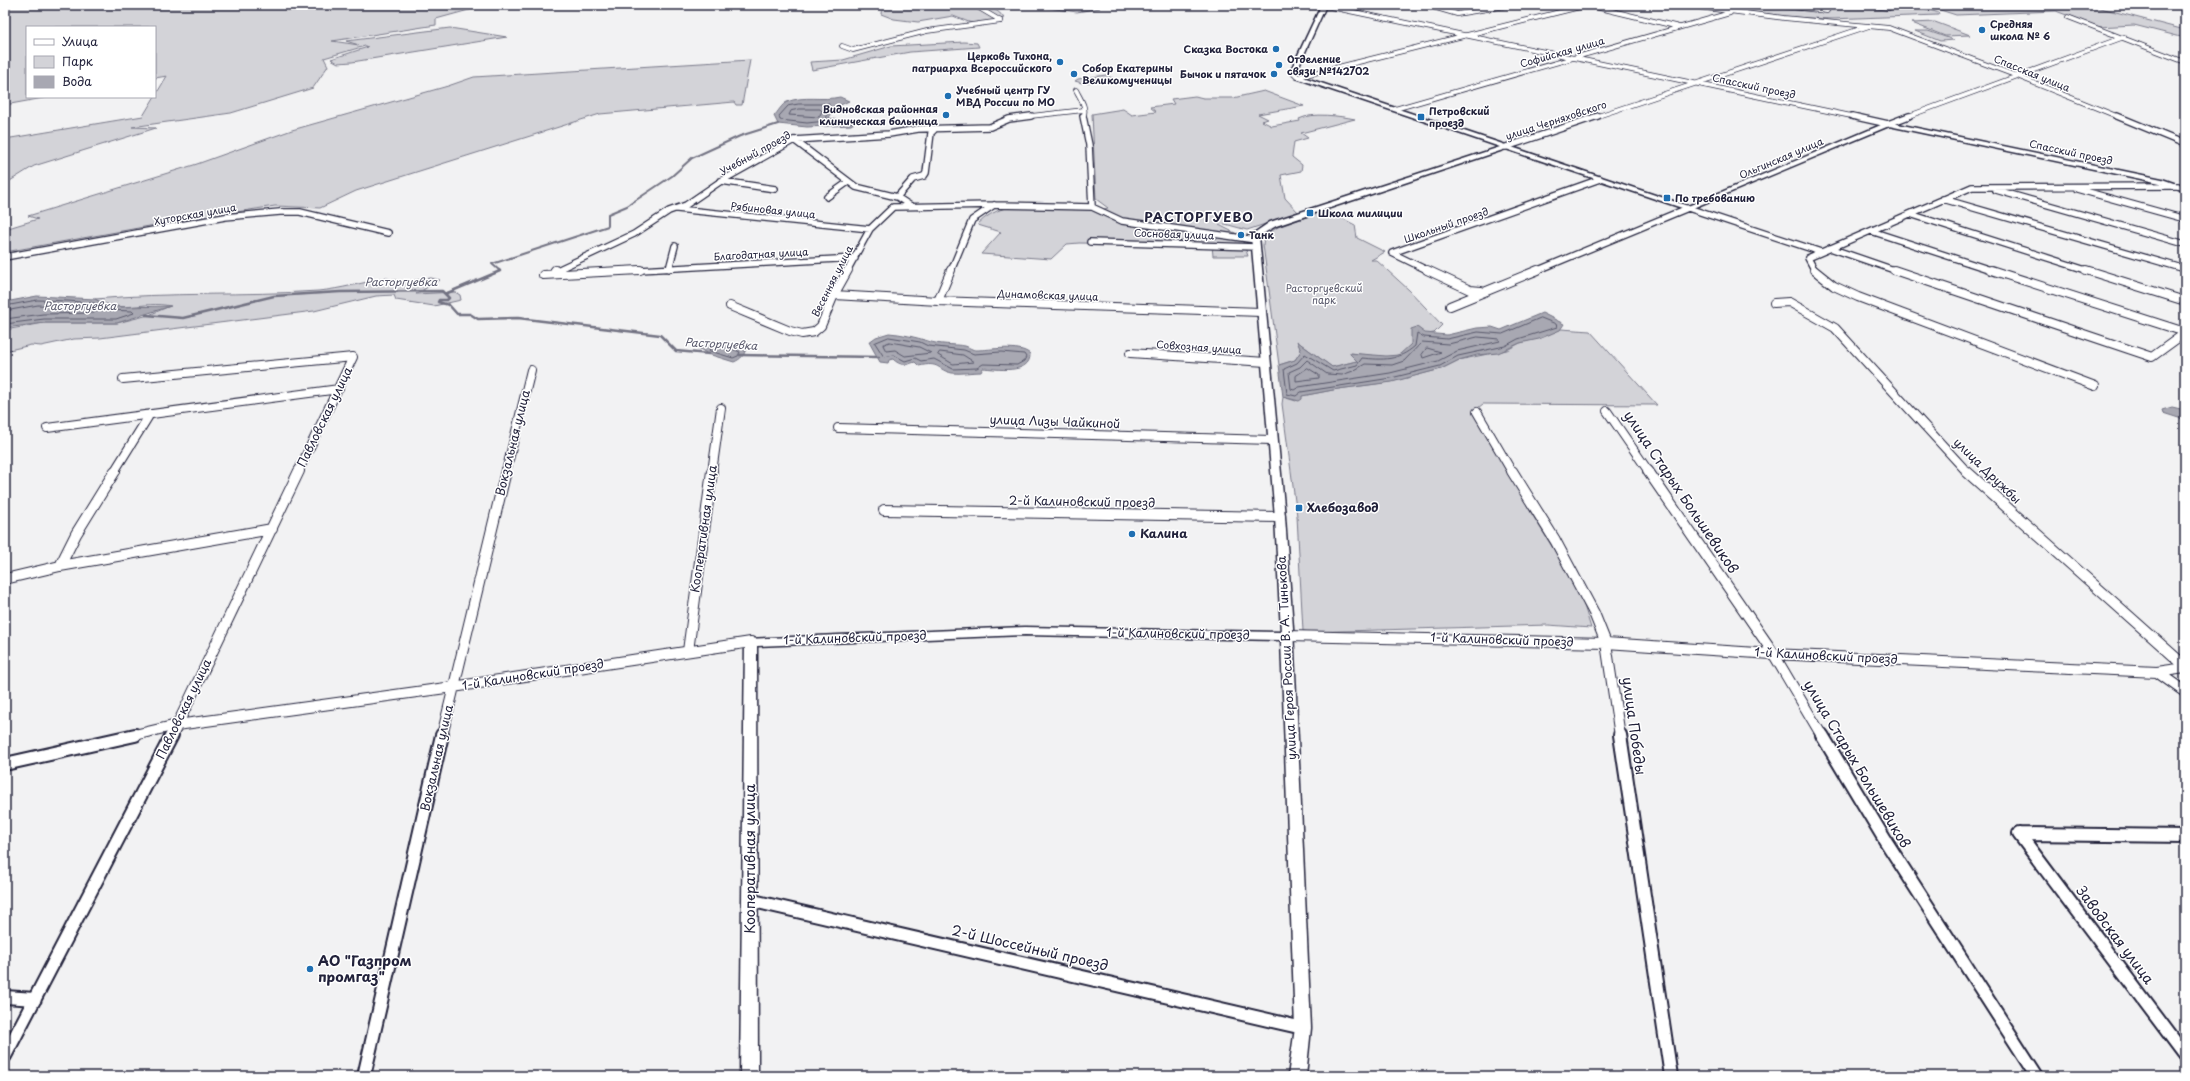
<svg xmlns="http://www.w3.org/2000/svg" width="2190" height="1081" font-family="'Playpen Sans',sans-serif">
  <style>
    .green { fill: #d3d3d8; stroke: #7a7a8a }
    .water { fill: #a8a8b2; stroke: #727282 }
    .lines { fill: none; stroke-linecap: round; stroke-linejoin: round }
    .shore { stroke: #58586b; stroke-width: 1 }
    .stream-far1 { stroke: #727282; stroke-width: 2 }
    .stream { stroke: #727282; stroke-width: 2.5 }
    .minor-far4-casing { stroke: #22223b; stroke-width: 5.5 }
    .minor-far3-casing { stroke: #22223b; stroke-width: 8 }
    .minor-far2-casing { stroke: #22223b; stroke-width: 10 }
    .minor-far1-casing { stroke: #22223b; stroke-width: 12 }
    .minor-casing { stroke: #22223b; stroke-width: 16 }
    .tertiary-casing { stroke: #22223b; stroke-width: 3 }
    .minor-far4 { stroke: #fff; stroke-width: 4 }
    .minor-far3 { stroke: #fff; stroke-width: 5.5 }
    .minor-far2 { stroke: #fff; stroke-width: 8 }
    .minor-far1 { stroke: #fff; stroke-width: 10 }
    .minor { stroke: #fff; stroke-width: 12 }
    .tertiary { fill: #fff; fill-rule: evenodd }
    .poi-dot { fill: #1f6fb2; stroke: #fff; stroke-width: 1.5 }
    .labels { text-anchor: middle; stroke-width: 3; stroke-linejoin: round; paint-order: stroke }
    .far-poi-label { font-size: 10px; font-weight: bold; fill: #22223b; stroke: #fff; text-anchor: start }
    .far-street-label { font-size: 10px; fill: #22223b; stroke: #fff }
    .far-park-label { font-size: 10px; fill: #57576a; stroke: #fff }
    .far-water-label { font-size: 11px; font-style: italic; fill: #58586b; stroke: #fff }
    .street-label { font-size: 12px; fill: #22223b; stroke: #fff }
    .poi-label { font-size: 12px; font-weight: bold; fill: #22223b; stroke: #fff; text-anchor: start }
    .far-district-label { font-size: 13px; font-weight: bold; letter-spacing: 1px; fill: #22223b; stroke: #fff }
    .near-street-label { font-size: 14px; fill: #22223b; stroke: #fff }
    .near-poi-label { font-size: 14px; font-weight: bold; fill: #22223b; stroke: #fff; text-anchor: start }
  </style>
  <rect width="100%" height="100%" fill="#f2f2f3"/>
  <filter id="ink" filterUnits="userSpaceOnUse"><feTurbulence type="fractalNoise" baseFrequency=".025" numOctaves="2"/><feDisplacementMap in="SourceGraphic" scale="8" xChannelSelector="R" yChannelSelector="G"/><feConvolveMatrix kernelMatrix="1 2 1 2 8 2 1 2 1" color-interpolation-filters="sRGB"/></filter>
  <g filter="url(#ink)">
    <path class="green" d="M 5,5 L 487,5 L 436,19 L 436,25 L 332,41 L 359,45 L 346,41 L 450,28 L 507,37 L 352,62 L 338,63 L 331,59 L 368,47 L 365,46 L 324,58 L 328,66 L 313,88 L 231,113 L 132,127 L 156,128 L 34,166 L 5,184 L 5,139 L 143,116 L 167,76 L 155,78 L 155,27 L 27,27 L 27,97 L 49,97 L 5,105 Z
      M 974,5 C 987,6 996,7 1004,18 L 974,24 L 953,16 L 918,22 L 894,19 L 881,14 L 882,6 Z
      M 1027,5 L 1097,5 L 1100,8 L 1077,12 Z
      M 1419,5 L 1504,5 L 1456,15 Z
      M 1696,5 L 1890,5 L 1920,7 L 1939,13 L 1938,15 L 1830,19 L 1792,17 Z
      M 1914,5 L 2089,5 L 2185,30 L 2185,38 L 2134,25 L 2098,27 L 2056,11 L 1956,15 L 1931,7 Z
      M 1935,22 L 1970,35 L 1945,36 L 1912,23 Z
      M 1915,31 L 1928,31 L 1954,40 L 1940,41 Z
      M 964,42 L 977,43 L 979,47 L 910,52 L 812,70 L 810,62 L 843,60 L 891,46 Z
      M 750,60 L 742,105 L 736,105 L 734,102 L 600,114 L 356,191 L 320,208 L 275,206 L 166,223 L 5,252 L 5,229 L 38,219 L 28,216 L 197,164 L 292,130 L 448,86 L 474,77 Z
      M 1106,75 L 1114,79 L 1082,83 L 1075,81 L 1078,79 Z
      M 1264,91 L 1304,106 L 1258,114 L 1268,119 L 1262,121 L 1272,126 L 1300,121 L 1299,119 C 1313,112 1340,116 1355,119 L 1301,133 L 1308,138 L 1294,142 L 1292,157 L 1302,165 L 1301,171 L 1281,175 L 1285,198 L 1299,213 L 1247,230 L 1225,224 L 1219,225 L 1241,236 L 1248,256 L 1213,256 L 1212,245 L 1079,243 L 1067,244 L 1051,259 L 981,254 L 1001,232 L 978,225 L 978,224 C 1008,193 1062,207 1100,210 L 1108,208 L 1096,199 L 1092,114 L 1123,109 L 1132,115 L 1156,112 L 1150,107 L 1174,104 L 1171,99 L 1195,96 L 1203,98 L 1233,98 Z
      M 1326,210 L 1355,225 L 1357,238 L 1385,252 L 1371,260 L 1376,260 L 1409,290 L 1442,325 L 1434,333 C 1417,334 1414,346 1400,354 C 1390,360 1362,354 1350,353 L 1357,361 L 1332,367 L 1298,342 L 1301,351 L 1295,360 L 1279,365 L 1263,245 L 1264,236 L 1278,227 Z
      M 387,278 L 403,282 L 431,278 L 440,280 L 416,294 L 455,292 L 460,295 L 461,300 L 434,306 L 396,300 L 394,295 L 376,296 L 314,311 L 100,338 L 74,339 L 41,346 L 31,345 L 5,351 L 5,330 L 44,323 L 117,323 L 149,315 L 170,306 C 143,300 123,315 95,299 C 169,292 244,296 318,291 C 341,289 364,282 387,278 Z
      M 1561,329 L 1590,331 L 1657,405 L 1483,404 L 1474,411 L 1533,516 L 1566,569 L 1581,596 L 1591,628 L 1548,625 L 1310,632 L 1303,631 L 1297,516 L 1282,404 L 1283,397 L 1296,401 L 1301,396 L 1338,389 L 1390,382 L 1441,369 L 1459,360 L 1507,350 L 1520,343 L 1539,338 Z"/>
    <path class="water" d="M 840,97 L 849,101 L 834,108 L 829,118 L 854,123 L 851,125 L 807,127 L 778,124 L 774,116 C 778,112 782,104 787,102 C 803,95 823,101 840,97 Z
      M 37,296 L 95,299 L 107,306 L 121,307 L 171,306 L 117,323 L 44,323 L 5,328 L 5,302 Z
      M 1542,313 L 1564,324 L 1560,330 L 1539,339 L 1520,343 L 1498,353 L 1477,355 L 1459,360 L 1441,369 L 1392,382 L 1338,389 L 1302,396 L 1302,399 L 1299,401 L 1283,397 L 1279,365 L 1295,360 L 1301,351 L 1297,341 C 1308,350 1320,358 1332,367 L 1357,361 L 1349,353 L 1386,356 L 1399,355 L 1411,344 L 1411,329 L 1417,327 L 1425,333 L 1447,335 L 1477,328 L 1492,327 L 1501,330 Z
      M 889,333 C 902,334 915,337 928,341 C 939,345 953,344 965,346 C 969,347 972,350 976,350 C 991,350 1019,344 1030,354 C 1031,375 996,369 983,368 L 981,372 C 972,372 961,374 952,373 C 937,370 940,361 919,366 L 915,362 C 906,365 900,366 893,359 L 889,360 L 888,363 L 880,362 L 869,342 L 876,337 Z
      M 715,342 L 746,347 C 745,355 741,359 734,362 L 708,354 L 698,348 L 704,344 Z
      M 2172,407 L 2185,410 L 2185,420 L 2163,413 L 2162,410 Z"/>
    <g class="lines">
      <path class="shore" d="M 799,104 L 829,104 L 826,121 L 807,123 L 780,120 L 779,116 L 788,106 Z
        M 800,109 L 820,109 L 822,111 L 819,117 L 789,115 L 791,111 Z
        M 5,306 L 37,300 L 68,301 L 94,303 L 107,310 L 132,311 L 134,313 L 116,319 L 44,319 L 5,324
        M 5,311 L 38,305 L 92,308 L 96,311 L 94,313 L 43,314 L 5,319
        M 1541,318 L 1556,324 L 1557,327 L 1518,339 L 1505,346 L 1458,356 L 1440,366 L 1391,378 L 1301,392 L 1296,396 L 1287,394 L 1284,369 L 1297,363 L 1305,354 L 1333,371 L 1357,365 L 1362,358 C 1383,360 1398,361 1415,346 L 1417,333 L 1424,337 L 1447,339 L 1478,332 L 1502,334 Z
        M 889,337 L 920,342 L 928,346 L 964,350 L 974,354 L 1001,352 L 1024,354 L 1026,357 L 1024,361 L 1017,365 L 983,364 L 977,368 L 953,369 L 934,359 L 921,361 L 915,358 L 905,361 L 894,355 L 884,357 L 875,343 Z
        M 1478,337 L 1499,339 L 1500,341 L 1457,351 L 1438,361 L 1390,373 L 1299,387 L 1294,390 L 1291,389 L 1289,372 L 1300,367 L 1307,360 L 1327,374 L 1342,375 L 1353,371 L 1365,364 L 1392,365 L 1404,361 L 1422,342 L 1448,344 Z
        M 890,342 L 919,347 L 931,353 L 905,356 L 895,350 L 886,351 L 883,345 Z
        M 710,347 L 727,347 L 740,352 L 738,356 L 733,358 L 710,351 Z
        M 1427,348 L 1441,352 L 1423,358 L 1422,355 Z
        M 940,352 L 963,355 L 974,362 L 953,364 L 938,355 Z
        M 1308,368 L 1319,375 L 1319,378 L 1296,381 L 1296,376 Z"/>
      <path class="stream-far1" d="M 500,271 L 492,264 L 608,226 L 608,214 L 627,206 L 672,176 L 692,158 L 740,136 L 778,124"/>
      <path class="stream" d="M 445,294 L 500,271 L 499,270
        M 146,315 L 183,318 L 274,296 L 340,292 L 442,291 L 449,298 L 447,300 L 439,300 L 438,302 L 449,305 L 457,314 L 470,314 L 478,319 L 518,318 L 660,335 L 676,351 L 709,354
        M 739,355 L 879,357"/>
      <defs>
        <path id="minor-far4" d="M 974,5 L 1001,21
          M 1244,5 L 1330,7 L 1856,117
          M 1426,5 L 1457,14 L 1512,5
          M 1587,5 L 1679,27
          M 1682,5 L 1784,18 L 1889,28 L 2017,76 L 2119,117
          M 1774,5 L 1827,11
          M 1862,5 L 1889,8
          M 1444,10 L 1460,5
          M 2068,17 L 2185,62
          M 842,46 L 853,50 L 927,31 L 1001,21
          M 1298,77 L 1588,5
          M 1076,90 C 1080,98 1088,109 1083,117
          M 1395,109 L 1730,13
          M 1022,117 L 1084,110
          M 1595,117 L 1869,26
          M 1906,117 L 2124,37"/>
        <path id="minor-far3" d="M 1083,116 L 1089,145 L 1092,207 L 1122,221 L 1256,240
          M 1852,116 L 1888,124 L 1909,116
          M 2117,116 L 2185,144
          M 794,140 L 856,187 L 897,197 L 911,206
          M 1506,147 L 1598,116
          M 721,181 L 775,189
          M 2077,189 L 2185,219
          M 1996,190 L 2185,244
          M 827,197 L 848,182
          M 897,197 L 913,179 L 924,176 L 926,173 L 931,133 L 934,130
          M 1943,199 L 2185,269
          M 677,209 L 870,229
          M 1910,214 L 2089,271
          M 1871,231 L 1994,271
          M 1090,242 L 1256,247
          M 1830,248 L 1897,271
          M 5,257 L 225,217 L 280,212 L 300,212 L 388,233
          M 669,269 L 675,246
          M 555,271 L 634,234 L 669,211 L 686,205 L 721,181 L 794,140 L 889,134 L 918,129 L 990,127 L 1009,119 L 1031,116
          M 622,271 L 855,258
          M 847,271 L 870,229 L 893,207 L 994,205 L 1092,207
          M 951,271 L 972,220 L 994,205
          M 1429,271 L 1392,253 L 1600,179
          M 1536,271 L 1688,208 L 1821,252
          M 1815,271 L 1808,258 L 1972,187 L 2178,186"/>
        <path id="minor-far2" d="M 1427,270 L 1470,290 L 1481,291
          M 1814,270 L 1834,286 L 1858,297 L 2095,386
          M 1894,270 L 2152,357 L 2185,333
          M 1991,270 L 2185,332
          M 2086,270 L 2185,301
          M 553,273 L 555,270
          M 543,275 L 640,270
          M 834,295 L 938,301 L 1261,312
          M 938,301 L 951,270
          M 1774,303 L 1789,302 L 1835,328 L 1967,472
          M 730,306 L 790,331 L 802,334 L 814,332 L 821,326 L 834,295 L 848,270
          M 1450,306 L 1538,270
          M 1130,353 L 1266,362
          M 123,379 L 353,357 L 298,472
          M 1607,411 L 1649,472
          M 1477,412 L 1512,472
          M 47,428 L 339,389
          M 838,428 L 1272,440
          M 114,472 L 150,414
          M 506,472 L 531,370
          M 712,472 L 721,408"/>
        <path id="minor-far1" d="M 1512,471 L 1555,540 L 1594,613 L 1606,643 L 1620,736
          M 1648,471 L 1770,648 L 1822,736
          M 1966,471 L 2185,666
          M 884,510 L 1280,517
          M 60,566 L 76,534 L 115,471
          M 5,579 L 60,566 L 272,529
          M 1287,636 L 1606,643 L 1772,654 L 2157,672 L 2185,668
          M 688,651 L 712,471
          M 2157,672 L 2185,692
          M 130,736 L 177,725 L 453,687 L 751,642
          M 172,736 L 299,471
          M 442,736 L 506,471"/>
        <path id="minor" d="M 1620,735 L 1671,1076
          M 1822,735 L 1885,840 L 2037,1076
          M 5,764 L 135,735
          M 2019,834 L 2185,1055
          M 2019,834 L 2185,836
          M 749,900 L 1303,1028
          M 5,997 L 35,999
          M 5,1056 L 172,735
          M 364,1076 L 442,735"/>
        <path id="tertiary" d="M 1316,5 L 1321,5 L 1325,8 L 1296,72 L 1300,76 L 1688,206 L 1888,122 L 2162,179 L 2185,187 L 2185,191 L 2160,183 L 1889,126 L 1688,210 L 1506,149 L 1276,226 L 1259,236 L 1285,517 L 1293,628 L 1311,1028 L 1306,1076 L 1288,1076 L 1295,1028 L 1281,640 L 1025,635 L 757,646 L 758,1076 L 740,1076 L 745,642 L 747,639 L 1025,627 L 1281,632 L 1275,517 L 1251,235 L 1270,222 L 1500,147 L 1296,78 L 1290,72 L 1320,8 Z"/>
      </defs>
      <use href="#minor-far4" class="minor-far4-casing"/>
      <use href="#minor-far3" class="minor-far3-casing"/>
      <use href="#minor-far2" class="minor-far2-casing"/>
      <use href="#minor-far1" class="minor-far1-casing"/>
      <use href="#minor" class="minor-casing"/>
      <use href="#tertiary" class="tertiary-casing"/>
      <use href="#minor-far4" class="minor-far4"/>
      <use href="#minor-far3" class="minor-far3"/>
      <use href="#minor-far2" class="minor-far2"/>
      <use href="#minor-far1" class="minor-far1"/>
      <use href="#minor" class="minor"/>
      <use href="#tertiary" class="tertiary"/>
    </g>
  </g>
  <g class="poi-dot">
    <circle cx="1982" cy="30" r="4"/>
    <circle cx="1276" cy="49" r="4"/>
    <circle cx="1060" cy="62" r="4"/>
    <circle cx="1279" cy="65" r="4"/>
    <circle cx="1074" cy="74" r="4"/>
    <circle cx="1274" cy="74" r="4"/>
    <circle cx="948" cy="96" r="4"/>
    <circle cx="946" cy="115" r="4"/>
    <rect x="1417" y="113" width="8" height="8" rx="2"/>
    <rect x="1663" y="194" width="8" height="8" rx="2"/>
    <rect x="1306" y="209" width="8" height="8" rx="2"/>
    <circle cx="1241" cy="235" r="4"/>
    <rect x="1295" y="504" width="8" height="8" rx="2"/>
    <circle cx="1132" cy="534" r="4"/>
    <circle cx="310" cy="969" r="4"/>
  </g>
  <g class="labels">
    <g class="far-poi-label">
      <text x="1990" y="28">Средняя<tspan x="1990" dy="12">школа № 6</tspan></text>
      <text x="1268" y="53" text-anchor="end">Сказка Востока</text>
      <text x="1052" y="60" text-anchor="end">Церковь Тихона,<tspan x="1052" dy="12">патриарха Всероссийского</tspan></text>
      <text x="1287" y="63">Отделение<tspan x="1287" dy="12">связи №142702</tspan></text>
      <text x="1082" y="72">Собор Екатерины<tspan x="1082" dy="12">Великомученицы</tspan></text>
      <text x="1266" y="78" text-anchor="end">Бычок и пятачок</text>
      <text x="956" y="94">Учебный центр ГУ<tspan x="956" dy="12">МВД России по МО</tspan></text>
      <text x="938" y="113" text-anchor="end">Видновская районная<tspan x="938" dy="12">клиническая больница</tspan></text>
      <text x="1429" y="115">Петровский<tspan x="1429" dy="12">проезд</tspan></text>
      <text x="1675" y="202">По требованию</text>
      <text x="1318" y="217">Школа милиции</text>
      <text x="1249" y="239">Танк</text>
    </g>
    <g class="far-street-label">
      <text transform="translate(1562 52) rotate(-16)" y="4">Софийская улица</text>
      <text transform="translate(2032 73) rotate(22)" y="4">Спасская улица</text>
      <text transform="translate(1754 86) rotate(12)" y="4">Спасский проезд</text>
      <text transform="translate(1556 120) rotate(-18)" y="4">улица Черняховского</text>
      <text transform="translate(2071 152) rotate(12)" y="4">Спасский проезд</text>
      <text transform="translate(755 153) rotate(-29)" y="4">Учебный проезд</text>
      <text transform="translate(1781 158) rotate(-23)" y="4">Ольгинская улица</text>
      <text transform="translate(773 210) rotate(6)" y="4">Рябиновая улица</text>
      <text transform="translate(195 214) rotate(-10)" y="4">Хуторская улица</text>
      <text transform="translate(1446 225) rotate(-19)" y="4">Школьный проезд</text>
      <text transform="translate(1174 234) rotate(2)" y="4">Сосновая улица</text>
      <text transform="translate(761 254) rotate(-3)" y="4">Благодатная улица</text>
      <text transform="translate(832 281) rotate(-63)" y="4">Весенняя улица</text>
      <text transform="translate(1048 295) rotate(2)" y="4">Динамовская улица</text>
      <text transform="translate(1199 347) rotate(4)" y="4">Совхозная улица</text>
    </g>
    <g class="far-park-label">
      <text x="1324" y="292">Расторгуевский<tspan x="1324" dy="12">парк</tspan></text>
    </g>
    <g class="far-water-label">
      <text x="401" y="286">Расторгуевка</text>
      <text x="80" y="310">Расторгуевка</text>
      <text transform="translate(721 344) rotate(3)" y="4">Расторгуевка</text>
    </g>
    <g class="street-label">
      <text transform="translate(325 417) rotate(-64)" y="4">Павловская улица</text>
      <text transform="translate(1055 422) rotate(2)" y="4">улица Лизы Чайкиной</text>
      <text transform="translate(513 443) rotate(-76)" y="4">Вокзальная улица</text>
      <text transform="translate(1987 471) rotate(44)" y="4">улица Дружбы</text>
      <text transform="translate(1082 502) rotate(1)" y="4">2-й Калиновский проезд</text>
      <text transform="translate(704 529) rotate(-82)" y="4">Кооперативная улица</text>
      <text transform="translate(1178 634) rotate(1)" y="4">1-й Калиновский проезд</text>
      <text transform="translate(855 638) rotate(-2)" y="4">1-й Калиновский проезд</text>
      <text transform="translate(1502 640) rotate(2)" y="4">1-й Калиновский проезд</text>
      <text transform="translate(1826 656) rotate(3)" y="4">1-й Калиновский проезд</text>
      <text transform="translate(1287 658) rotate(-93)" y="4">улица Героя России В. А. Тинькова</text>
      <text transform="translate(533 675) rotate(-9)" y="4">1-й Калиновский проезд</text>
      <text transform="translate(184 709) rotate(-64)" y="4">Павловская улица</text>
      <text transform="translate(437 758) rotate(-77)" y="4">Вокзальная улица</text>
    </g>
    <g class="poi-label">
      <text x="1307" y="512">Хлебозавод</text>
      <text x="1140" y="538">Калина</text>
    </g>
    <g class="far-district-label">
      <text x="1199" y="222">РАСТОРГУЕВО</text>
    </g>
    <g class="near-street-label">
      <text transform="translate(1681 492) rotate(56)" y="5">улица Старых Большевиков</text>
      <text transform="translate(1634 726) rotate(82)" y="5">улица Победы</text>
      <text transform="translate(1857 764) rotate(59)" y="5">улица Старых Большевиков</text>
      <text transform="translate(750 859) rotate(-90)" y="5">Кооперативная улица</text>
      <text transform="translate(2115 935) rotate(53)" y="5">Заводская улица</text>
      <text transform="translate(1030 948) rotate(13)" y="5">2-й Шоссейный проезд</text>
    </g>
    <g class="near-poi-label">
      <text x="318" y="966">АО "Газпром<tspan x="318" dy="16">промгаз"</tspan></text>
    </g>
  </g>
  <rect width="2190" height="1081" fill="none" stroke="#fff" stroke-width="20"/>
  <rect x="10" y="10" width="2170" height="1061" fill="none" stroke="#22223b" stroke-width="1.5" filter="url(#ink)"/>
  <rect x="26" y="26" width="130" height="72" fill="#ffffff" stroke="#a7a7b1"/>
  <rect x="34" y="39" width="20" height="6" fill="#ffffff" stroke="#a7a7b1"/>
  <text x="62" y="46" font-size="12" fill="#22223b">Улица</text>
  <rect x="34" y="56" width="20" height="12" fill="#d3d3d8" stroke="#a7a7b1"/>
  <text x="62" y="66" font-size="12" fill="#22223b">Парк</text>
  <rect x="34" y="76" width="20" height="12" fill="#a8a8b2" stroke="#a7a7b1"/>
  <text x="62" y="86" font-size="12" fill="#22223b">Вода</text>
</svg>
